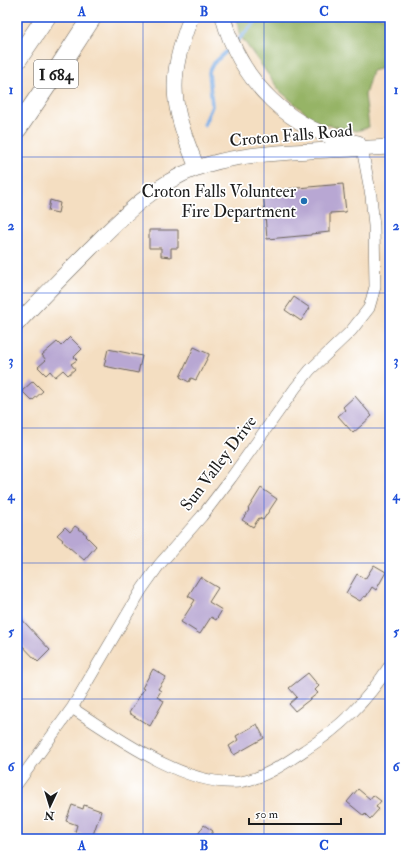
<svg xmlns="http://www.w3.org/2000/svg" width="407" height="856" font-family="'IM FELL Double Pica',serif">
  <style>
    .forest { fill: #96b466; stroke: #596841 }
    .lines { fill: none; stroke-linecap: round; stroke-linejoin: round }
    .stream { stroke: #7aade6; stroke-width: 3.5 }
    .building { fill: #b8a7d3 }
    .street-casing { stroke: #686056; stroke-width: 12 }
    .secondary-casing { stroke: #686056; stroke-width: 16 }
    .highway-casing { stroke: #686056; stroke-width: 20 }
    .street { stroke: #fff; stroke-width: 11 }
    .secondary { stroke: #fff; stroke-width: 15 }
    .highway { stroke: #fff; stroke-width: 19 }
    .grid { fill: none; stroke: #1d4ed8; stroke-width: 1; stroke-opacity: 0.55 }
    .poi-dot { fill: #1f6fb2; stroke: #fff; stroke-width: 1.5 }
    .labels { text-anchor: middle; stroke-width: 3.5; stroke-linejoin: round; paint-order: stroke }
    .shield { fill: #fff; stroke: #606060; stroke-width: 1 }
    .shield-label { font-size: 16px; font-weight: bold; fill: #1c1c1c }
    .street-label { font-size: 17px; fill: #1c1c1c; stroke: #fff }
    .poi-label { font-size: 17px; fill: #1c1c1c; stroke: #fff; text-anchor: end }
    .neatline { fill: none; stroke: #1d4ed8; stroke-width: 1.5 }
    .grid-label { font-size: 13px; text-anchor: middle; font-weight: bold; fill: #1d4ed8 }
  </style>
  <rect width="100%" height="100%" fill="#fff"/>
  <filter id="ink" filterUnits="userSpaceOnUse"><feTurbulence type="fractalNoise" baseFrequency=".025" numOctaves="2"/><feDisplacementMap in="SourceGraphic" scale="8" xChannelSelector="R" yChannelSelector="G"/><feConvolveMatrix kernelMatrix="1 2 1 2 8 2 1 2 1" color-interpolation-filters="sRGB"/></filter>
  <filter id="wash" filterUnits="userSpaceOnUse"><feTurbulence type="fractalNoise" baseFrequency=".012" numOctaves="4" result="noise"/><feDisplacementMap in="SourceGraphic" scale="16" xChannelSelector="R" yChannelSelector="G"/><feGaussianBlur stdDeviation="0.9" result="paint"/><feColorMatrix in="noise" values="0 0 0 0 0 0 0 0 0 0 0 0 0 0 0 0 0 1.4 0 .05"/><feComposite in="paint" operator="in"/></filter>
  <g filter="url(#wash)">
    <rect width="100%" height="100%" fill="#f4dec1"/>
    <path class="forest" d="M 237,17 L 390,17 L 390,66 L 372,71 L 365,95 L 369,127 L 357,131 L 317,123 L 280,91 L 239,34 Z"/>
    <g class="lines">
      <path class="stream" d="M 238,40 L 260,17
        M 204,125 L 212,106 L 209,72 L 213,64 L 227,51"/>
    </g>
    <g id="blocks">
      <path class="building" d="M 343,184 L 346,212 L 330,213 L 330,232 L 311,234 L 311,235 L 267,239 L 263,191 Z
        M 50,200 L 60,203 L 58,213 L 48,211 Z
        M 149,230 L 178,230 L 178,248 L 171,248 L 171,257 L 161,256 L 161,248 L 149,248 Z
        M 294,297 L 310,308 L 301,321 L 285,310 Z
        M 70,337 L 82,349 L 74,357 L 77,360 L 71,364 L 75,369 L 68,375 L 63,370 L 55,377 L 50,371 L 46,375 L 38,367 L 46,360 L 42,355 L 57,342 L 61,346 Z
        M 194,347 L 209,354 L 209,355 L 196,380 L 191,378 L 189,382 L 180,377 Z
        M 108,349 L 142,356 L 138,373 L 104,366 Z
        M 33,381 L 43,391 L 32,401 L 22,391 Z
        M 355,396 L 372,416 L 353,433 L 338,416 L 345,410 L 343,407 Z
        M 261,488 L 277,499 L 263,520 L 259,518 L 253,527 L 242,520 L 249,510 L 248,509 Z
        M 75,526 L 87,535 L 86,536 L 96,546 L 84,560 L 62,541 L 63,540 L 57,535 L 65,527 L 70,532 Z
        M 374,565 L 386,572 L 376,590 L 372,587 L 366,597 L 364,596 L 360,601 L 346,593 L 357,574 L 365,579 Z
        M 200,577 L 218,588 L 209,602 L 222,610 L 216,620 L 211,617 L 200,634 L 181,622 L 195,600 L 188,596 Z
        M 17,614 L 50,650 L 38,662 L 17,640 Z
        M 153,669 L 166,677 L 158,689 L 161,691 L 157,697 L 164,701 L 150,726 L 129,713 L 144,689 L 142,688 Z
        M 308,673 L 319,686 L 315,690 L 318,693 L 295,711 L 289,704 L 297,697 L 289,688 Z
        M 257,724 L 264,738 L 234,755 L 229,746 L 238,740 L 236,736 Z
        M 358,789 L 370,799 L 373,795 L 381,801 L 376,807 L 379,809 L 370,819 L 365,814 L 364,816 L 347,802 Z
        M 72,805 L 83,809 L 84,805 L 101,811 L 92,838 L 75,832 L 77,825 L 66,821 Z
        M 204,825 L 213,831 L 208,839 L 195,839 Z"/>
    </g>
  </g>
  <g filter="url(#ink)">
    <use href="#blocks" fill-opacity="0" stroke="#686056" stroke-width="1"/>
    <g class="lines">
      <defs>
        <path id="street" d="M 72,708 C 116,737 185,787 239,782 C 263,779 286,763 305,750 C 341,727 367,701 390,665
          M 17,784 L 72,708 L 142,589 L 159,565 L 202,516 L 231,478 L 296,387 L 310,370 L 351,331 L 369,308 L 375,287 L 374,226 L 371,196 L 362,148"/>
        <path id="secondary" d="M 191,17 C 181,43 172,72 176,101 C 179,124 189,147 197,168
          M 223,17 C 240,81 291,133 358,143
          M 17,324 C 41,298 66,273 91,248 C 123,216 154,184 197,168 C 227,157 261,154 293,152 C 325,150 358,149 390,147"/>
        <path id="highway" d="M 17,60 L 46,17
          M 17,129 L 60,66 L 92,17"/>
      </defs>
      <use href="#street" class="street-casing"/>
      <use href="#secondary" class="secondary-casing"/>
      <use href="#highway" class="highway-casing"/>
      <use href="#street" class="street"/>
      <use href="#secondary" class="secondary"/>
      <use href="#highway" class="highway"/>
    </g>
  </g>
  <path class="grid" d="M 143,17 L 143,839M 264,17 L 264,839M 17,157 L 390,157M 17,293 L 390,293M 17,428 L 390,428M 17,563 L 390,563M 17,699 L 390,699"/>
  <circle class="poi-dot" cx="304" cy="201" r="4"/>
  <g class="labels">
    <rect class="shield" x="34" y="60" width="44" height="28" rx="3"/>
    <g class="shield-label">
      <text x="56" y="80">I 684</text>
    </g>
    <g class="street-label">
      <text transform="translate(291 135) rotate(-5)" y="6">Croton Falls Road</text>
      <text transform="translate(218 463) rotate(-53)" y="6">Sun Valley Drive</text>
    </g>
    <g class="poi-label">
      <text x="296" y="197">Croton Falls Volunteer<tspan x="296" dy="20">Fire Department</tspan></text>
    </g>
  </g>
  <rect width="407" height="856" fill="none" stroke="#fff" stroke-width="44"/>
  <g transform="translate(50 806) rotate(184)" stroke="#ffffff" stroke-width="3" paint-order="stroke">
  <path d="M0-3L7 15L0 10L-7 15Z" fill="#1c1c1c"/>
  <text y="-6" font-size="11" font-weight="bold" text-anchor="middle" fill="#1c1c1c">N</text>
  </g>
  <path d="M249 818v6h92v-6" fill="none" stroke="#1c1c1c" stroke-width="2"/>
  <text x="255" y="818" font-size="12" fill="#1c1c1c" stroke="#ffffff" stroke-width="3" paint-order="stroke">50 m</text>
  <rect x="22" y="22" width="363" height="812" class="neatline"/>
  <g class="grid-label">
    <text x="82" y="16">A</text>
    <text x="204" y="16">B</text>
    <text x="324" y="16">C</text>
    <text x="11" y="94">1</text>
    <text x="396" y="94">1</text>
    <text x="11" y="230">2</text>
    <text x="396" y="230">2</text>
    <text x="11" y="365">3</text>
    <text x="396" y="365">3</text>
    <text x="11" y="500">4</text>
    <text x="396" y="500">4</text>
    <text x="11" y="636">5</text>
    <text x="396" y="636">5</text>
    <text x="11" y="771">6</text>
    <text x="396" y="771">6</text>
    <text x="82" y="850">A</text>
    <text x="204" y="850">B</text>
    <text x="324" y="850">C</text>
  </g>
</svg>
